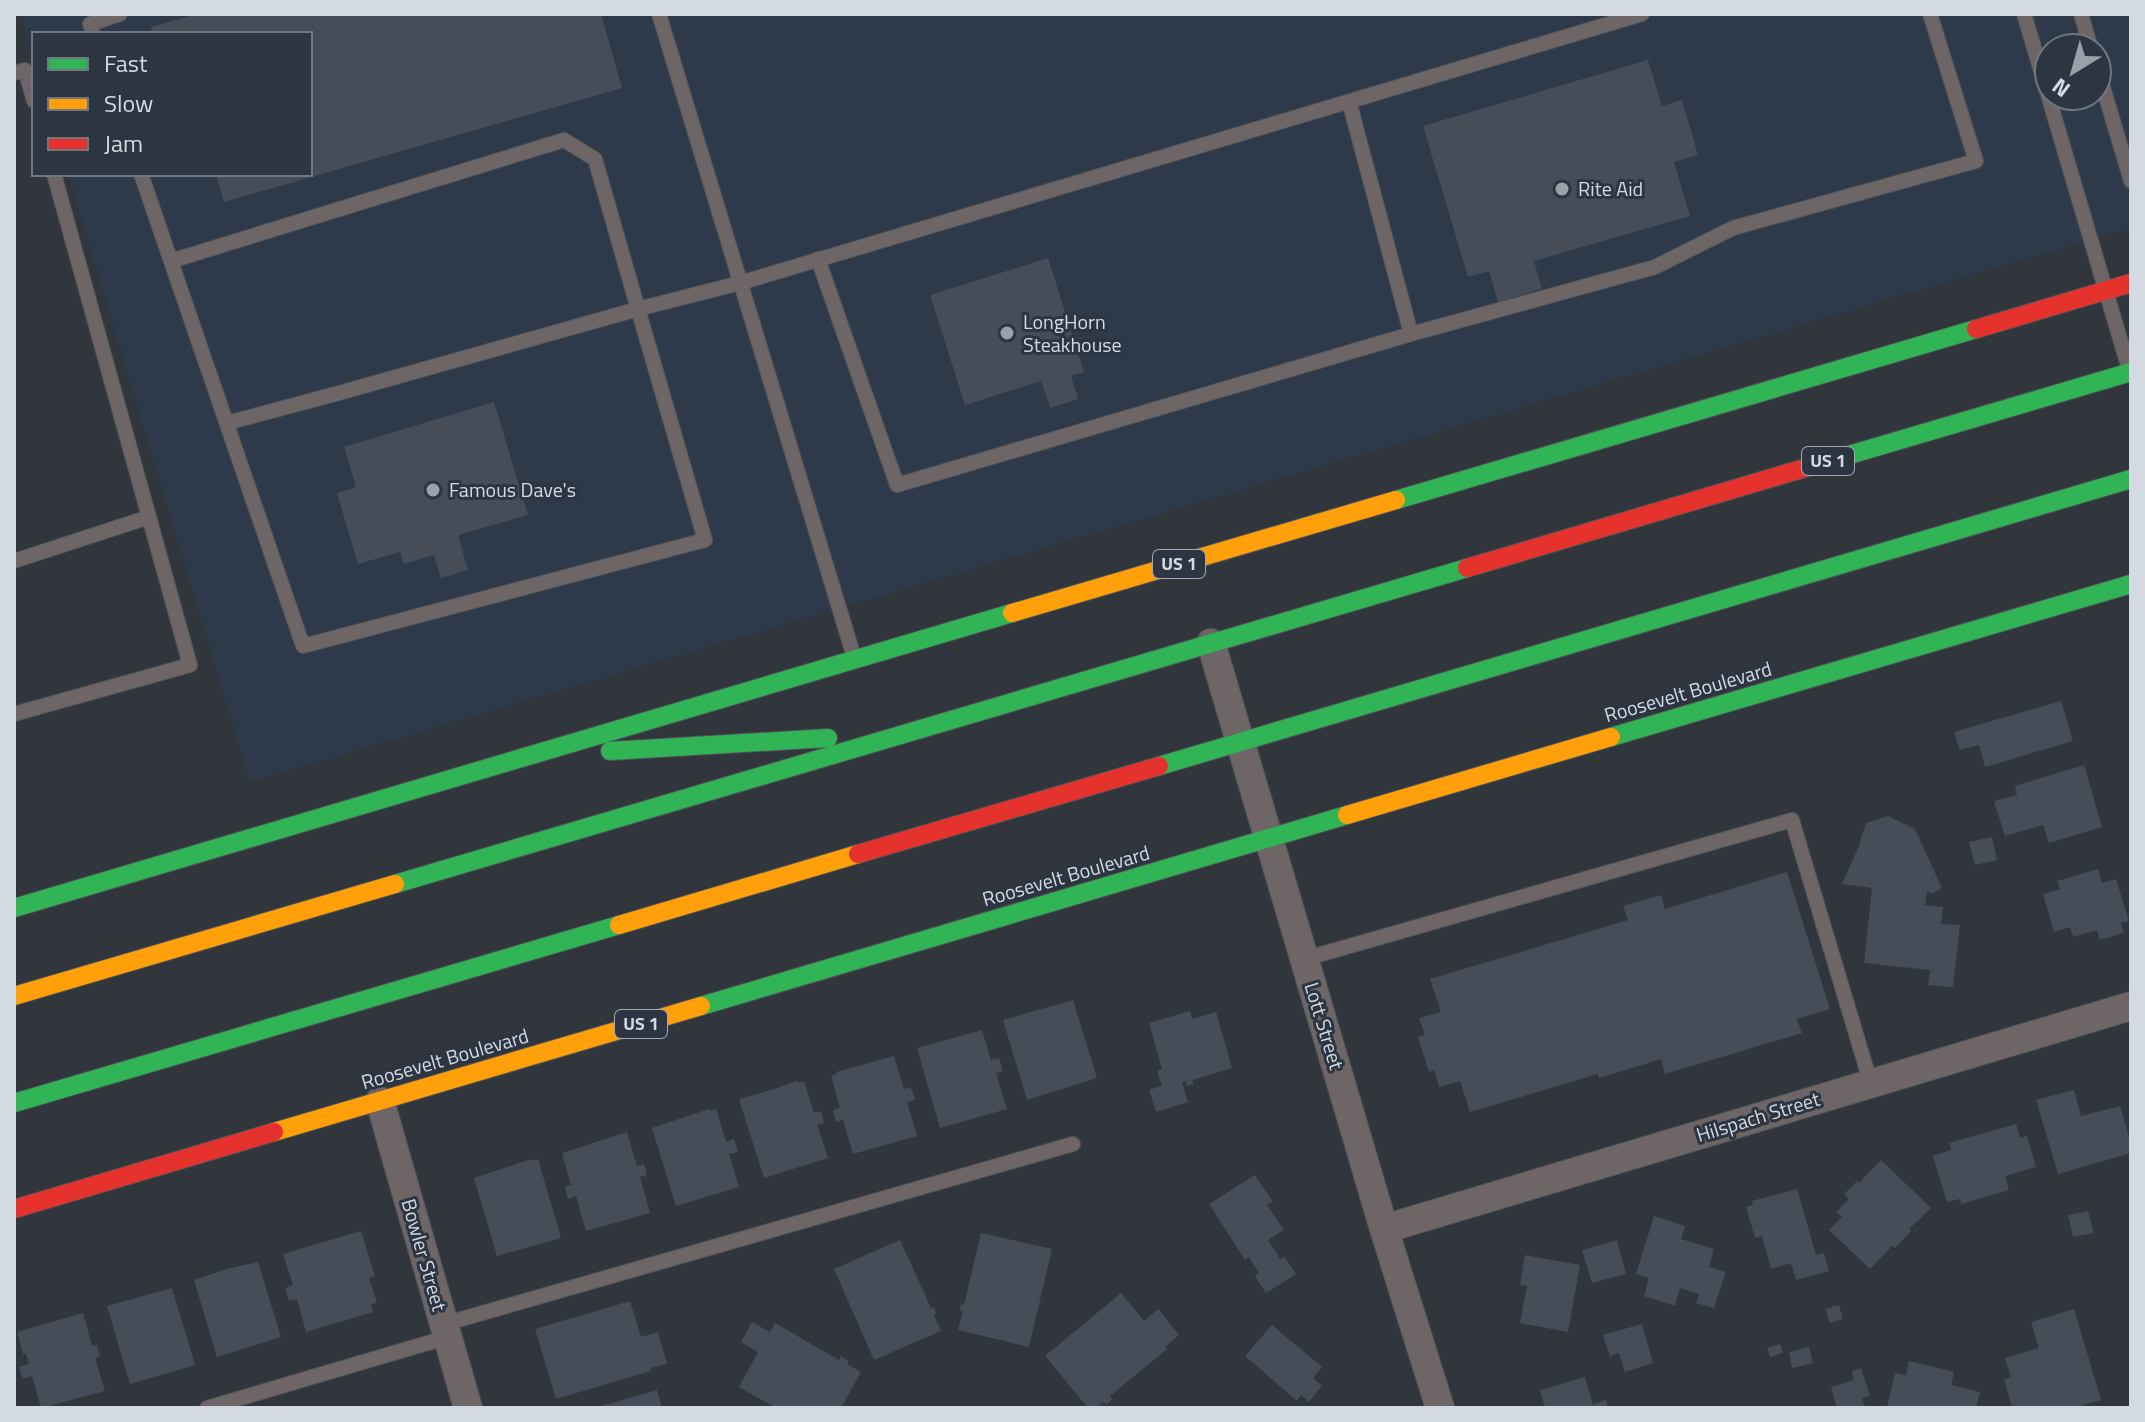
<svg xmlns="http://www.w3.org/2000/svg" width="2145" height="1422" font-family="'Titillium Web',sans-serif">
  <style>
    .built { fill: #2e394a; fill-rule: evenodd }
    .building { fill: #464d59 }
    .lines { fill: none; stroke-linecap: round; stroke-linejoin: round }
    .lane-casing { stroke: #4f5459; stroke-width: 16 }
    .street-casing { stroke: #4f5459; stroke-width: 30 }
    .fast-casing { stroke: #4f5459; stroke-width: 20 }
    .slow-casing { stroke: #4f5459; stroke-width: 20 }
    .jam-casing { stroke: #4f5459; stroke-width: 20 }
    .lane { stroke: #6e6666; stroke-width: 14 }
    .street { stroke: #6e6666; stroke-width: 28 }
    .fast { stroke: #30b455; stroke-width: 18 }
    .slow { stroke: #ff9f0a; stroke-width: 18 }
    .jam { stroke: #e5322d; stroke-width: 18 }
    .poi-dot { fill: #9ba1a8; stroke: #2c3541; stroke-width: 3 }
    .labels { text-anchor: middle; stroke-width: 6; stroke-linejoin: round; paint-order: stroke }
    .shield { fill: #2c3541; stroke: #a2a8b2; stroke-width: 2 }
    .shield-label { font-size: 18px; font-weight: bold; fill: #d4dae2 }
    .poi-label { font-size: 20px; fill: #d4dae2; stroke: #2c3541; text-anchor: start }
    .street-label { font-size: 20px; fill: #d4dae2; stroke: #2c3541 }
  </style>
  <rect width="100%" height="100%" fill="#31363c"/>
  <path class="built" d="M 20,14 L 2131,14 L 2131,228 L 250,782 L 68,174 L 310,174 L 310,34 L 34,34 L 34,61 ZM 2049,48 L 2097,48 L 2097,96 L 2049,96 Z"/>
  <path class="building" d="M 197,14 L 601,14 L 622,88 L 224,202 L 216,174 L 310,174 L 310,34 L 152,34 L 151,27 Z
    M 1648,60 L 1662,106 L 1682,100 L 1698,155 L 1674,162 L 1690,216 L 1534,261 L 1542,289 L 1498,302 L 1489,271 L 1468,277 L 1423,126 Z
    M 1048,258 L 1084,372 L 1071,376 L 1078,399 L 1050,408 L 1041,381 L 965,405 L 930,295 Z
    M 494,402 L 528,515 L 458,535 L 468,570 L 441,578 L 434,555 L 404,564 L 400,552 L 358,564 L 337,493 L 356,487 L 344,447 Z
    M 2061,701 L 2073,741 L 1985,767 L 1979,745 L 1960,750 L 1954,732 Z
    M 2084,765 L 2102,827 L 2049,843 L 2043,825 L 2005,836 L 1994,801 L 2017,795 L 2015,786 Z
    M 1888,816 L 1915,829 L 1942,888 L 1933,893 L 1927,892 L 1925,905 L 1943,907 L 1941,924 L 1960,925 L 1953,987 L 1928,985 L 1930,970 L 1864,963 L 1872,888 L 1842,884 L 1858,848 L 1866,823 Z
    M 1992,837 L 1997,860 L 1975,865 L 1969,842 Z
    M 2098,869 L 2102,883 L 2116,879 L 2129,921 L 2121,923 L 2124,933 L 2100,940 L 2097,930 L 2073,937 L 2070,927 L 2054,932 L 2043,894 L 2060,889 L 2057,881 Z
    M 1787,872 L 1830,1009 L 1797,1019 L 1802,1033 L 1665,1074 L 1661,1059 L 1599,1078 L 1598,1074 L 1470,1112 L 1460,1081 L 1439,1087 L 1434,1070 L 1429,1072 L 1418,1037 L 1425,1035 L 1419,1018 L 1441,1012 L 1430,979 L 1628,920 L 1623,906 L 1661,895 L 1665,909 Z
    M 1073,1000 L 1097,1078 L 1027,1100 L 1003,1020 Z
    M 1190,1011 L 1192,1019 L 1216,1012 L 1232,1068 L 1192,1080 L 1194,1084 L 1187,1086 L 1186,1081 L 1182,1083 L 1188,1102 L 1156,1112 L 1149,1090 L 1162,1086 L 1157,1071 L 1162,1069 L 1149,1023 Z
    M 982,1030 L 991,1060 L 999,1058 L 1003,1071 L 996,1073 L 1007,1109 L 940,1128 L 917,1048 Z
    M 894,1056 L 904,1089 L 911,1087 L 915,1100 L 907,1102 L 917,1136 L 853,1154 L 843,1120 L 836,1122 L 833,1110 L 840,1108 L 831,1076 L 837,1074 L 836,1072 Z
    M 797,1081 L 798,1083 L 804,1081 L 814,1113 L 821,1111 L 824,1123 L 817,1125 L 828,1158 L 764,1178 L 739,1099 L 771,1090 Z
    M 2074,1090 L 2081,1116 L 2120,1106 L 2131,1143 L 2131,1153 L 2058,1174 L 2036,1100 Z
    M 709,1109 L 710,1111 L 716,1109 L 726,1142 L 734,1139 L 738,1152 L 729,1154 L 739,1187 L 676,1206 L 652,1128 Z
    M 2016,1124 L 2020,1138 L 2027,1136 L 2036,1167 L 2005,1176 L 2009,1190 L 1961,1204 L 1960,1199 L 1947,1202 L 1933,1156 L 1951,1150 L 1949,1143 Z
    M 627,1132 L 637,1166 L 644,1164 L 647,1175 L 640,1177 L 650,1213 L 586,1231 L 576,1196 L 568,1199 L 565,1186 L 571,1185 L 562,1153 Z
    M 531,1159 L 531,1161 L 538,1159 L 561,1238 L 497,1256 L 474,1178 Z
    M 1881,1160 L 1931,1208 L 1909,1229 L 1911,1231 L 1895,1248 L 1892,1246 L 1870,1269 L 1829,1230 L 1842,1217 L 1836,1212 L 1849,1199 L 1844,1194 L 1857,1181 L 1859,1183 Z
    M 1255,1175 L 1273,1202 L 1267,1205 L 1284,1230 L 1268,1240 L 1280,1259 L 1285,1257 L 1296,1274 L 1266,1293 L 1255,1276 L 1259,1273 L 1249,1257 L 1245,1260 L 1209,1204 Z
    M 1797,1189 L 1816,1255 L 1824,1253 L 1829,1271 L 1796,1280 L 1791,1263 L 1771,1269 L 1762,1236 L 1755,1238 L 1746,1207 L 1753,1205 L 1752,1201 Z
    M 2088,1211 L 2094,1233 L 2073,1237 L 2068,1215 Z
    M 1654,1216 L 1685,1226 L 1681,1239 L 1714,1249 L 1709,1267 L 1726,1272 L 1714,1308 L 1696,1303 L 1699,1294 L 1680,1288 L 1675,1306 L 1644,1296 L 1649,1278 L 1636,1274 Z
    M 361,1231 L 375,1276 L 369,1278 L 377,1303 L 371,1304 L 373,1312 L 306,1332 L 297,1299 L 289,1301 L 285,1288 L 293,1285 L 283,1254 Z
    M 981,1233 L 1052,1249 L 1029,1347 L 958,1330 L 963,1311 L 960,1310 L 961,1304 L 964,1305 Z
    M 900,1240 L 931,1308 L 934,1307 L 936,1313 L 934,1315 L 941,1331 L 874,1360 L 834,1269 Z
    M 1617,1240 L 1626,1274 L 1592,1283 L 1582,1250 Z
    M 1525,1255 L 1580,1265 L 1568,1332 L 1520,1323 L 1527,1286 L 1520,1285 Z
    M 258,1262 L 281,1337 L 217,1357 L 194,1280 L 227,1269 Z
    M 172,1288 L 195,1365 L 130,1384 L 107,1306 Z
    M 1121,1293 L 1144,1321 L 1158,1309 L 1179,1335 L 1165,1347 L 1167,1349 L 1110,1396 L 1112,1399 L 1106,1405 L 1104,1402 L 1096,1408 L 1088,1408 L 1045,1356 Z
    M 630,1301 L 641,1337 L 658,1332 L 667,1364 L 650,1368 L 651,1371 L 556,1399 L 535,1329 Z
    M 1839,1305 L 1843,1319 L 1830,1323 L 1825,1309 Z
    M 2074,1309 L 2101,1400 L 2073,1408 L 2012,1408 L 2004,1379 L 2011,1377 L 2005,1358 L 2039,1348 L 2031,1322 Z
    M 83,1313 L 92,1346 L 97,1345 L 100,1356 L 95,1358 L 105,1391 L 41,1408 L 32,1376 L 23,1379 L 19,1367 L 29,1364 L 26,1353 L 23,1354 L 17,1332 Z
    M 752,1322 L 770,1332 L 775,1323 L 839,1360 L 841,1356 L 849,1361 L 847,1364 L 861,1372 L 841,1408 L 776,1408 L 739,1387 L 758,1352 L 741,1342 Z
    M 1642,1324 L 1653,1363 L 1625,1372 L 1619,1353 L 1610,1356 L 1603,1335 Z
    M 1272,1325 L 1322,1367 L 1313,1378 L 1322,1386 L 1309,1402 L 1301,1395 L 1297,1401 L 1245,1356 Z
    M 1780,1344 L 1783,1353 L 1770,1357 L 1767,1348 Z
    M 1809,1347 L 1813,1363 L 1792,1368 L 1789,1352 Z
    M 1909,1361 L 1954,1372 L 1951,1385 L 1980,1392 L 1976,1408 L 1887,1408 L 1895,1373 L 1906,1375 Z
    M 1861,1368 L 1870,1396 L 1862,1398 L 1865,1408 L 1831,1408 L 1836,1406 L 1831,1387 L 1854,1380 L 1852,1371 Z
    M 1585,1377 L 1593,1404 L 1606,1400 L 1608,1408 L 1545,1408 L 1540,1390 Z
    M 657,1390 L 662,1408 L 598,1408 L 598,1407 Z"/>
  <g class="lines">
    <defs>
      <path id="lane" d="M 659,14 L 854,657
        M 2024,14 L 2129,369
        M 2081,14 L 2091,48
        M 93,34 L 90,24 L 120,14
        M 2097,67 L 2131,181
        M 14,73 L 25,70 L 34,101
        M 1349,101 L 1411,334 L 1655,267 L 1733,228 L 1976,161 L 1930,14
        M 141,174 L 303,646 L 705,540 L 638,309 L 740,283 L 1642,14
        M 818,259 L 897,485 L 1411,334
        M 171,261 L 564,140 L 595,159 L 638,309 L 339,393 L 227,423
        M 14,561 L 149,517
        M 14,714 L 190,665 L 54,174
        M 1304,959 L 1792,820 L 1871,1084
        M 444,1324 L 1073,1144
        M 207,1408 L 448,1337"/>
      <path id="street" d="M 1211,643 L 1384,1229 L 1440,1408
        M 380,1101 L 468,1408
        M 1384,1229 L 2131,1006"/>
      <path id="fast" d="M 1815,465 L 2131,372
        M 1396,500 L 1976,329
        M 1611,737 L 2131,584
        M 610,751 L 828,738
        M 1159,766 L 2131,479
        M 395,884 L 1467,568
        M 14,908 L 1012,613
        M 701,1006 L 1347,815
        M 14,1103 L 619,925"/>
      <path id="slow" d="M 1012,613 L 1396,500
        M 1347,815 L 1611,737
        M 619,925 L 858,854
        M 14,996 L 395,884
        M 274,1132 L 701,1006"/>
      <path id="jam" d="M 1976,329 L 2131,283
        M 1467,568 L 1815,465
        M 858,854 L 1159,766
        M 14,1209 L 274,1132"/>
    </defs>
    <use href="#lane" class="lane-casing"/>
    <use href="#street" class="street-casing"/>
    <use href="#fast" class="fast-casing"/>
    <use href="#slow" class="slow-casing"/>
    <use href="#jam" class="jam-casing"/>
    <use href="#lane" class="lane"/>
    <use href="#street" class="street"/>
    <use href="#fast" class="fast"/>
    <use href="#slow" class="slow"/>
    <use href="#jam" class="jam"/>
  </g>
  <g class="poi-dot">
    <circle cx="1562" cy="189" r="8"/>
    <circle cx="1007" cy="333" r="8"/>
    <circle cx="433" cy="490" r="8"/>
  </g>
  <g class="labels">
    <g class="shield">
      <rect x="1802" y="447" width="52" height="28" rx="6"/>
      <rect x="1153" y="550" width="52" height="28" rx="6"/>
      <rect x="615" y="1010" width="52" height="28" rx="6"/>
    </g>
    <g class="shield-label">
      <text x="1828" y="467">US 1</text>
      <text x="1179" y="570">US 1</text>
      <text x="641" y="1030">US 1</text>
    </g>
    <g class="poi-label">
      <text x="1578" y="196">Rite Aid</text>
      <text x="1023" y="329">LongHorn<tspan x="1023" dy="23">Steakhouse</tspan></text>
      <text x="449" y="497">Famous Dave's</text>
    </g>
    <g class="street-label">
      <text transform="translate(1688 692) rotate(-16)" y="7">Roosevelt Boulevard</text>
      <text transform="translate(1066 876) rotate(-16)" y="7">Roosevelt Boulevard</text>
      <text transform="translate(1324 1026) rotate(73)" y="7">Lott Street</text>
      <text transform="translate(445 1059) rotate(-16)" y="7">Roosevelt Boulevard</text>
      <text transform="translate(1758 1117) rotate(-17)" y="7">Hilspach Street</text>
      <text transform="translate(424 1255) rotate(74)" y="7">Bowler Street</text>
    </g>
  </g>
  <rect width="2145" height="1422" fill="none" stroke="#d4dae2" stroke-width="32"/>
  <rect x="32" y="32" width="280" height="144" fill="#2c3541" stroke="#6f7781" stroke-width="2"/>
  <rect x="48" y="58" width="40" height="12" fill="#30b455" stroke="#6f7781" stroke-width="2"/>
  <text x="104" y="72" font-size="24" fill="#d4dae2">Fast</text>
  <rect x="48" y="98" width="40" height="12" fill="#ff9f0a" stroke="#6f7781" stroke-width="2"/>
  <text x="104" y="112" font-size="24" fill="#d4dae2">Slow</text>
  <rect x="48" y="138" width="40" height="12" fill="#e5322d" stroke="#6f7781" stroke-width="2"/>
  <text x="104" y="152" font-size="24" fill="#d4dae2">Jam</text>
  <g transform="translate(2073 72) rotate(217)"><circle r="38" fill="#2c3541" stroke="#6f7781" stroke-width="2"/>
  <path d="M0-6L14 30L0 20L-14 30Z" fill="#9ba1a8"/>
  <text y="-12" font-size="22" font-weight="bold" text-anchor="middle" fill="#d4dae2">N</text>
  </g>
</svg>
